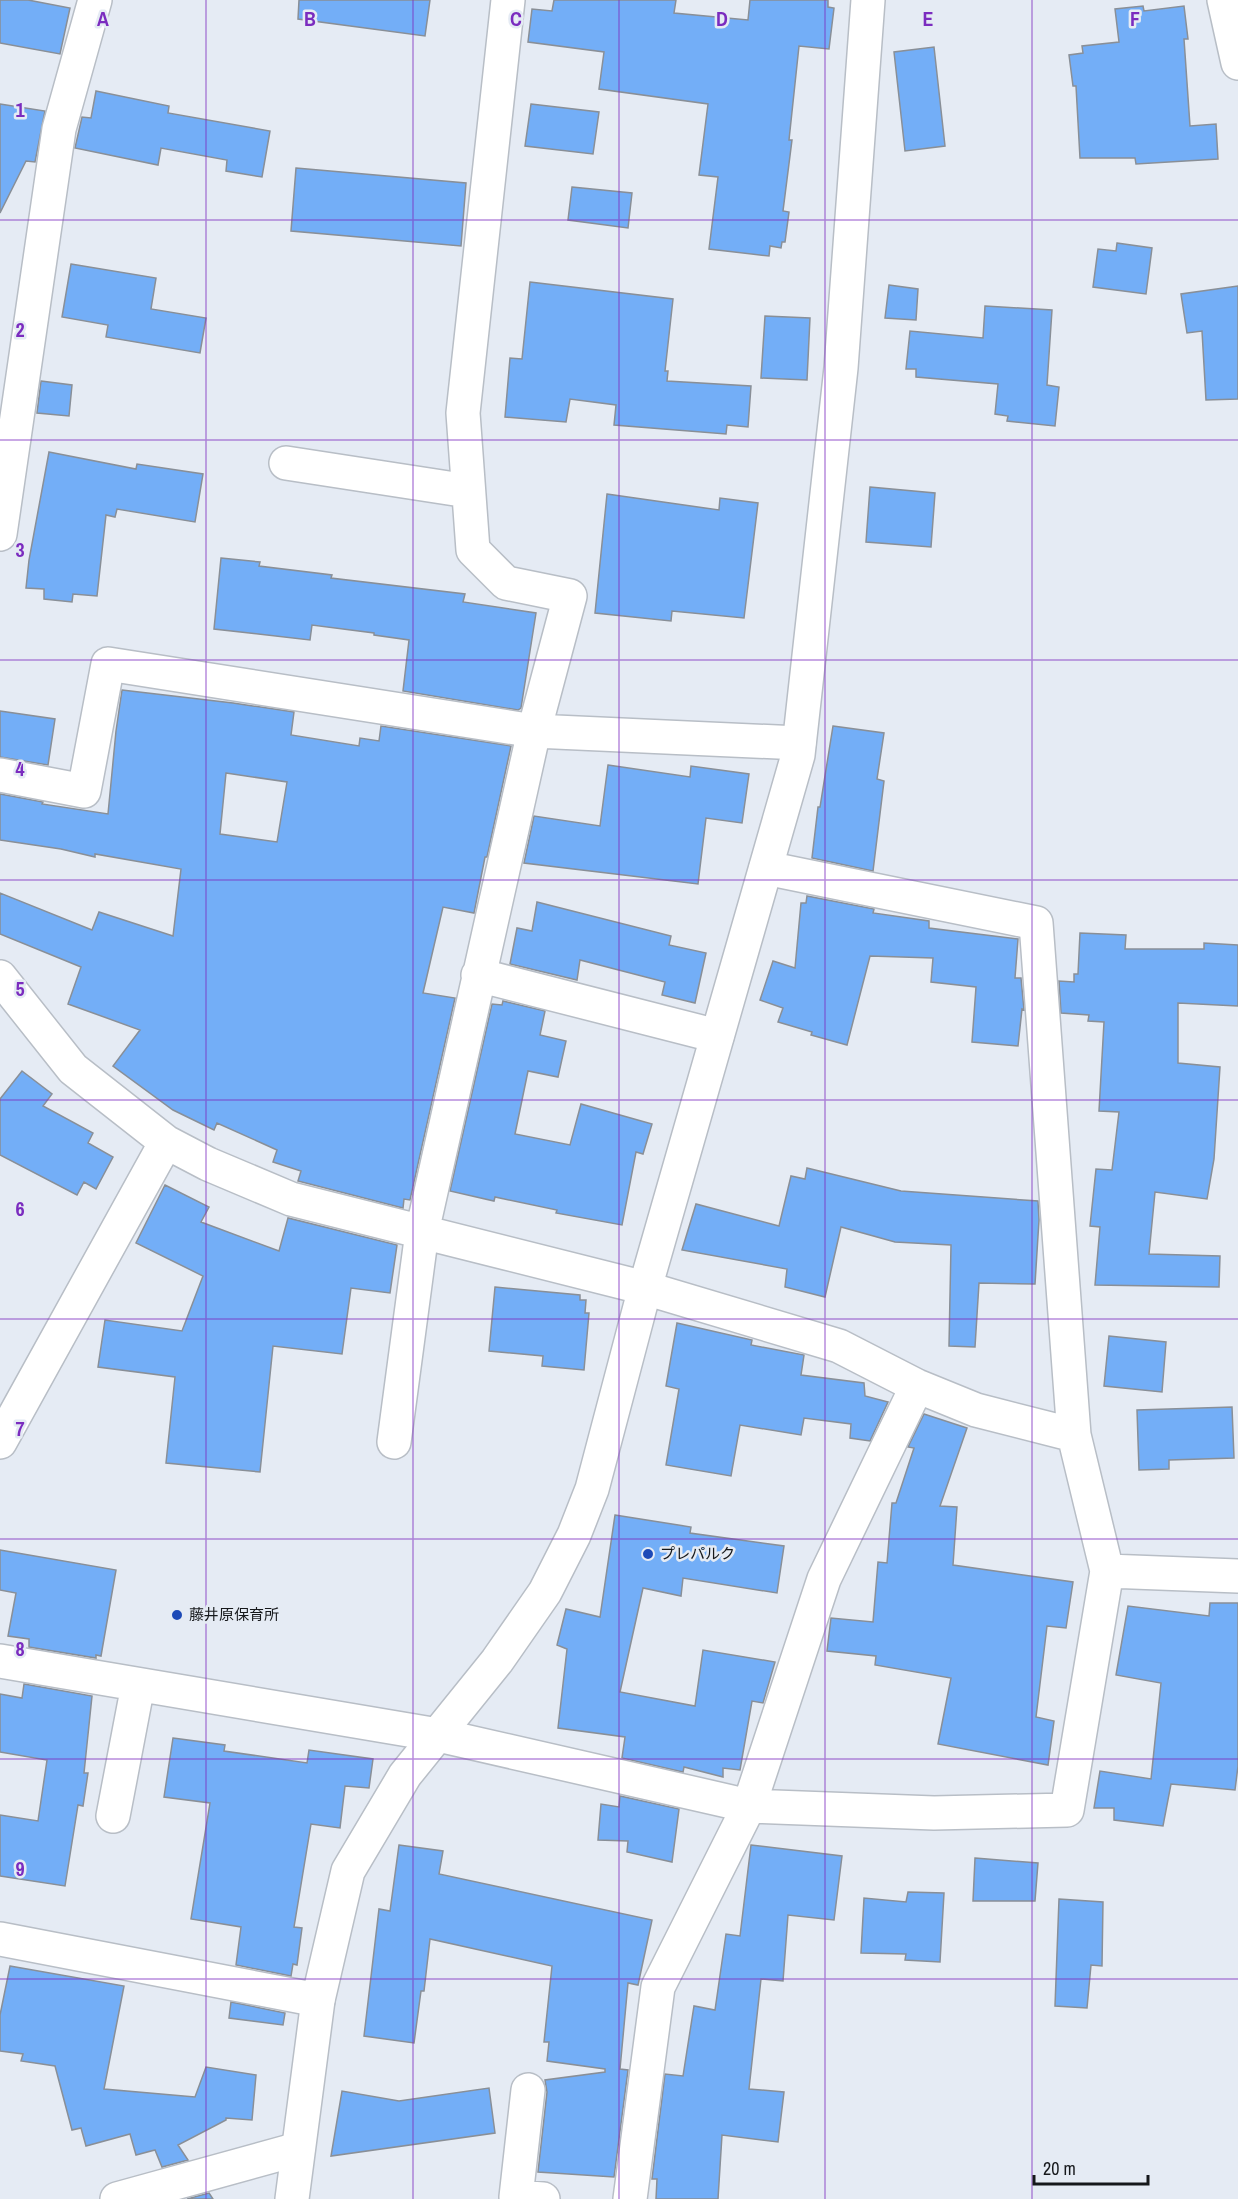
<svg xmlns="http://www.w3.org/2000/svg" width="1238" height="2199" font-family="'Archivo Narrow','Noto Sans JP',sans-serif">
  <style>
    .building { fill: #73aef7; stroke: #898f97; stroke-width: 1.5; fill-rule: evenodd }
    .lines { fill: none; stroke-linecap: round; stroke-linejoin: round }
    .minor-casing { stroke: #b8bec6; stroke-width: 36 }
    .tertiary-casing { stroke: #b8bec6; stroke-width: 36 }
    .minor { stroke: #fff; stroke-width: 33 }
    .tertiary { stroke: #fff; stroke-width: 33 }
    .grid { fill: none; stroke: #7b2cbf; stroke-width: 1.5; stroke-opacity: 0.55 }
    .poi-dot { fill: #1d4ab7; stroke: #e5ebf4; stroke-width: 2 }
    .labels { text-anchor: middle; stroke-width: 5; stroke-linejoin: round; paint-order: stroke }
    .poi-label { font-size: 15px; fill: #16181b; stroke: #e5ebf4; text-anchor: start }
    .grid-label { font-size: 20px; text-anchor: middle; font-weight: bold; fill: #7b2cbf; stroke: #e5ebf4; stroke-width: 5; stroke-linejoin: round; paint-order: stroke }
  </style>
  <rect width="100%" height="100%" fill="#e5ebf4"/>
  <path class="building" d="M 0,0 L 28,0 L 70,8 L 60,54 L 0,43 Z
    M 299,0 L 430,0 L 425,36 L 298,19 Z
    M 554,0 L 676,0 L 674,13 L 748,20 L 750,0 L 828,0 L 828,7 L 834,8 L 829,49 L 799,46 L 789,140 L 792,140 L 783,211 L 789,212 L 785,242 L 782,242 L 781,248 L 770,246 L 769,256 L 709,249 L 718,177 L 699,175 L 708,104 L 599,89 L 604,52 L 528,42 L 532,9 L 552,11 Z
    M 1143,6 L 1144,11 L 1184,6 L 1188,39 L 1184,39 L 1190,126 L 1216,124 L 1218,159 L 1136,164 L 1135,158 L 1080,158 L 1076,86 L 1073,86 L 1069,55 L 1083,53 L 1082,46 L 1119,42 L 1115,9 Z
    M 934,47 L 945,146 L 905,151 L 894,52 Z
    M 96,91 L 169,106 L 168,113 L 270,131 L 262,177 L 226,171 L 227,160 L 161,148 L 158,165 L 75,148 L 82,117 L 91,118 Z
    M 0,104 L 45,111 L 35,162 L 26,161 L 0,213 Z
    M 531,104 L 599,112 L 593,154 L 525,146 Z
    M 296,168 L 466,183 L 461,246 L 291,231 Z
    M 572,187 L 632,193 L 628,228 L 568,220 Z
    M 1117,243 L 1152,248 L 1146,294 L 1093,287 L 1098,249 L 1116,251 Z
    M 71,264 L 156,278 L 151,309 L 206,318 L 200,353 L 106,337 L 108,325 L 62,317 Z
    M 530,282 L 673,299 L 665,371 L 668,371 L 667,381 L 751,386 L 748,427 L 727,425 L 726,434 L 614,425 L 616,405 L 570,399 L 566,422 L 505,417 L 510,358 L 522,359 Z
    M 889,285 L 918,289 L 916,320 L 885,318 Z
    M 1238,286 L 1238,399 L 1206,400 L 1202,331 L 1187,333 L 1181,294 Z
    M 985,306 L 1052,310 L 1047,385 L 1059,387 L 1055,426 L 1007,421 L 1008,416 L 995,414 L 998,384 L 916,377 L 916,369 L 906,369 L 910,331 L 983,338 Z
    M 765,316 L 810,318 L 807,380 L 761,378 Z
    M 41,381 L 72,385 L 69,416 L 37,413 Z
    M 49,452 L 136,469 L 137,464 L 203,474 L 195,522 L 117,509 L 115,517 L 106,515 L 97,596 L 73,594 L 72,602 L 44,599 L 44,589 L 26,588 L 29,560 Z
    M 870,487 L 935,493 L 931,547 L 866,542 Z
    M 607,494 L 719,510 L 720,498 L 758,503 L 744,618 L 672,611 L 671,621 L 595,613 Z
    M 221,558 L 260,562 L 259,566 L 332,575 L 331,578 L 465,594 L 463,602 L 536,613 L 521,708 L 518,710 L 403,691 L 409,640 L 374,635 L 374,633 L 312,625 L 310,640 L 214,629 Z
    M 122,690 L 233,703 L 294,712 L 291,735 L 359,746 L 360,738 L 379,741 L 381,726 L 511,746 L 487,857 L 485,857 L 474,913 L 443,907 L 423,993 L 455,998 L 410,1200 L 404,1199 L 403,1208 L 298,1181 L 301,1171 L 273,1162 L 277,1150 L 217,1123 L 214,1130 L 173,1110 L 113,1066 L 140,1030 L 68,1004 L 81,967 L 0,934 L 0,893 L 92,930 L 99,912 L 173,936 L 181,869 L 95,854 L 95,857 L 61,849 L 0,840 L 0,794 L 43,802 L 42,804 L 108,814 L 116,731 ZM 226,773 L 287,782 L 277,842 L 220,834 Z
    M 0,711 L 55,719 L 48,765 L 0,757 Z
    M 833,726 L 884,733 L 877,779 L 884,781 L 873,871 L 812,858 L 818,807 L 820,807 Z
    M 608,765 L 690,777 L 691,766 L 749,774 L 742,823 L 706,818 L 698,884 L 524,863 L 534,816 L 600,826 Z
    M 807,896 L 874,909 L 873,913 L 929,921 L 929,928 L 1018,939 L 1015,978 L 1021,978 L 1024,1010 L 1022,1009 L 1018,1046 L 972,1042 L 976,987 L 931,982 L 933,958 L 870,956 L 847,1045 L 811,1035 L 812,1032 L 778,1022 L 783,1008 L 760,1000 L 773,961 L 795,968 L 801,903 L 806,903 Z
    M 537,902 L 671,936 L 669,945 L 706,953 L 695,1003 L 662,995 L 665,982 L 580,960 L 577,980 L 510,964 L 517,928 L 532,931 Z
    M 1080,933 L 1126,935 L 1125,949 L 1204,949 L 1204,943 L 1238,945 L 1238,1006 L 1178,1003 L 1178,1063 L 1220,1067 L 1214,1159 L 1207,1199 L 1155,1192 L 1149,1254 L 1220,1256 L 1219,1287 L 1095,1285 L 1100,1227 L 1090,1226 L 1096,1169 L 1112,1170 L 1119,1112 L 1099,1111 L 1104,1022 L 1088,1021 L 1089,1015 L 1061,1013 L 1059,981 L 1074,982 L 1074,974 L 1078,974 Z
    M 503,1001 L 545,1011 L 540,1035 L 566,1041 L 558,1077 L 528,1071 L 515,1134 L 570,1145 L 581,1104 L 652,1124 L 643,1154 L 636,1152 L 622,1225 L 556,1213 L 557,1210 L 495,1197 L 494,1201 L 450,1191 L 492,1004 L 502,1005 Z
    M 22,1071 L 52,1094 L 43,1106 L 93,1133 L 88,1143 L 113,1157 L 96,1189 L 84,1182 L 77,1195 L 0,1155 L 0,1099 Z
    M 807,1168 L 901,1191 L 1038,1201 L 1039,1220 L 1035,1284 L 979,1283 L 975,1347 L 949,1346 L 951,1245 L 895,1242 L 841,1227 L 825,1297 L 785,1287 L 787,1269 L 682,1250 L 696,1204 L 779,1226 L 791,1176 L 805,1179 Z
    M 165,1185 L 209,1207 L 201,1222 L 279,1251 L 288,1218 L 397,1245 L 390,1293 L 351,1288 L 342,1354 L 273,1346 L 260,1472 L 166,1463 L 175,1377 L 98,1367 L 105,1320 L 182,1331 L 203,1276 L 136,1243 Z
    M 495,1287 L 580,1295 L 580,1300 L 586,1300 L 585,1313 L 589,1313 L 584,1370 L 542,1366 L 543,1356 L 489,1351 Z
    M 677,1323 L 752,1340 L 751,1345 L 804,1355 L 801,1375 L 864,1383 L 865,1396 L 888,1402 L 870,1441 L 850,1438 L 851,1424 L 804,1418 L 801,1435 L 740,1425 L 731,1476 L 666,1465 L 679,1389 L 666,1386 Z
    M 1109,1336 L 1166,1342 L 1162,1392 L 1104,1386 Z
    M 1232,1407 L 1234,1458 L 1169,1460 L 1169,1469 L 1139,1470 L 1137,1410 Z
    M 924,1414 L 967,1428 L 940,1506 L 957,1507 L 953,1565 L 1073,1582 L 1066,1628 L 1047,1626 L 1036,1717 L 1054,1721 L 1048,1765 L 938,1744 L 951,1678 L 875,1665 L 876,1656 L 827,1651 L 831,1618 L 873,1622 L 878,1562 L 887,1563 L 892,1503 L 896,1503 L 914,1448 L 908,1447 Z
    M 615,1515 L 691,1527 L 690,1533 L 784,1546 L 777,1593 L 683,1578 L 681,1596 L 643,1588 L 620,1692 L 695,1706 L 703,1650 L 775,1662 L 763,1703 L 752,1701 L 740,1770 L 723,1768 L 723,1777 L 684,1767 L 683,1772 L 622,1758 L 625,1737 L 558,1728 L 567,1649 L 557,1645 L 566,1609 L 600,1617 Z
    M 0,1550 L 116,1570 L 101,1656 L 96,1655 L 96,1658 L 29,1647 L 29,1639 L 8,1636 L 16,1593 L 0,1590 Z
    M 1210,1603 L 1238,1603 L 1238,1766 L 1235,1790 L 1171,1784 L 1163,1826 L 1114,1820 L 1114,1808 L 1094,1808 L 1100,1771 L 1151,1779 L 1161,1683 L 1116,1675 L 1128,1606 L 1209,1616 Z
    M 24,1684 L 92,1696 L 84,1773 L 88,1773 L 83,1806 L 78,1805 L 65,1886 L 0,1876 L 0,1815 L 38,1821 L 47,1760 L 0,1752 L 0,1694 L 22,1698 Z
    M 173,1738 L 225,1745 L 224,1751 L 307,1763 L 309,1750 L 373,1759 L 369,1788 L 345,1786 L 340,1828 L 311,1824 L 294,1927 L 302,1928 L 297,1965 L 293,1964 L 291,1976 L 236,1965 L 241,1927 L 191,1919 L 210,1803 L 164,1797 Z
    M 620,1796 L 679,1809 L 672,1862 L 627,1852 L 628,1841 L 598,1840 L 601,1804 L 619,1807 Z
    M 399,1845 L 443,1851 L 439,1874 L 652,1920 L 638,1985 L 628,1983 L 620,2069 L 628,2070 L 614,2177 L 538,2172 L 547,2092 L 545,2080 L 605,2072 L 605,2069 L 547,2061 L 549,2042 L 544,2042 L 552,1966 L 430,1939 L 424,1991 L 421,1991 L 414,2043 L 364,2036 L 379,1909 L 390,1911 Z
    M 751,1845 L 842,1856 L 834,1920 L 788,1915 L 783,1981 L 761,1979 L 749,2089 L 784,2092 L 778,2142 L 722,2135 L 718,2199 L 656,2199 L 657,2179 L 652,2179 L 665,2074 L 683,2076 L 694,2006 L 715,2010 L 726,1934 L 740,1936 Z
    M 975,1858 L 1038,1863 L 1035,1901 L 973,1901 Z
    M 908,1892 L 944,1893 L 940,1962 L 905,1960 L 906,1954 L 861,1953 L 864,1898 L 906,1902 Z
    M 1059,1899 L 1103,1902 L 1102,1966 L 1091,1965 L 1087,2008 L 1055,2006 Z
    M 10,1966 L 124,1986 L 104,2089 L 195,2097 L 206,2067 L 256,2075 L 252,2120 L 226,2118 L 226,2120 L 178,2145 L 188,2160 L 162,2167 L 155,2150 L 136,2155 L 130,2134 L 86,2146 L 81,2128 L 72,2130 L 55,2066 L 21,2061 L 23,2054 L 0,2051 L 0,2015 Z
    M 231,2002 L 285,2013 L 283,2025 L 229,2018 Z
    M 489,2088 L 495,2133 L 331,2156 L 342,2091 L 399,2101 Z
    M 209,2193 L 213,2199 L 187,2199 Z"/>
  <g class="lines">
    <defs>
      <path id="minor" d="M 1224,0 L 1238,63
        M 286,463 L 468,491
        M 0,534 L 59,129 L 95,0
        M 0,775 L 84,791 L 108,664 L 534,731 L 799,743
        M 766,868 L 1036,923 L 1074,1435
        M 478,975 L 717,1036
        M 0,977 L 73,1069 L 166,1142 L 208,1164 L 291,1199 L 645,1288 L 839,1346 L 917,1386 L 976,1410 L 1074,1435 L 1107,1571 L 1238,1576
        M 0,1442 L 166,1142
        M 394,1442 L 422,1232 L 534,731 L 570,596 L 506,583 L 473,550 L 463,413 L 508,0
        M 0,1661 L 438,1735 L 749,1806 L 934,1813 L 1067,1810 L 1107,1571
        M 113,1816 L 138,1685
        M 0,1939 L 318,2000
        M 528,2090 L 516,2197 L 543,2199
        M 117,2199 L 298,2149
        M 630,2199 L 658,1987 L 749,1806 L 824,1579 L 917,1386"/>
      <path id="tertiary" d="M 292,2199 L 318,2000 L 348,1871 L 405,1775 L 497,1661 L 545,1592 L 574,1535 L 592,1489 L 645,1288 L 798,755 L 841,368 L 868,0"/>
    </defs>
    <use href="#minor" class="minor-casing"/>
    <use href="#tertiary" class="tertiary-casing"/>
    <use href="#minor" class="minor"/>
    <use href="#tertiary" class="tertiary"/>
  </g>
  <path class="grid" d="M 206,0 L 206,2199M 413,0 L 413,2199M 619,0 L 619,2199M 825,0 L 825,2199M 1032,0 L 1032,2199M 0,220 L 1238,220M 0,440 L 1238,440M 0,660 L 1238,660M 0,880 L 1238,880M 0,1100 L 1238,1100M 0,1319 L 1238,1319M 0,1539 L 1238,1539M 0,1759 L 1238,1759M 0,1979 L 1238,1979"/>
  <g class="poi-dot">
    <circle cx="648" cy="1554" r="6"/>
    <circle cx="177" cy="1615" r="6"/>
  </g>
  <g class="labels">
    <g class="poi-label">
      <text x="660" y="1559">プレパルク</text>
      <text x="189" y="1620">藤井原保育所</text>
    </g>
  </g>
  <g class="grid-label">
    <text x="103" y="26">A</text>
    <text x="310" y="26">B</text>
    <text x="516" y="26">C</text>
    <text x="722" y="26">D</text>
    <text x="928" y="26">E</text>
    <text x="1135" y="26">F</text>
    <text x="20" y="117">1</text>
    <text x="20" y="337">2</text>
    <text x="20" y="557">3</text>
    <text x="20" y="776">4</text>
    <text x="20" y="996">5</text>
    <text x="20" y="1216">6</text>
    <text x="20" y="1436">7</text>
    <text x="20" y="1656">8</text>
    <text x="20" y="1876">9</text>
  </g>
  <path d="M1034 2175v9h114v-9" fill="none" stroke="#16181b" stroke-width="3"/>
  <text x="1043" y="2175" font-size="18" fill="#16181b" stroke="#e5ebf4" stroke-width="4.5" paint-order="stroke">20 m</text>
</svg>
